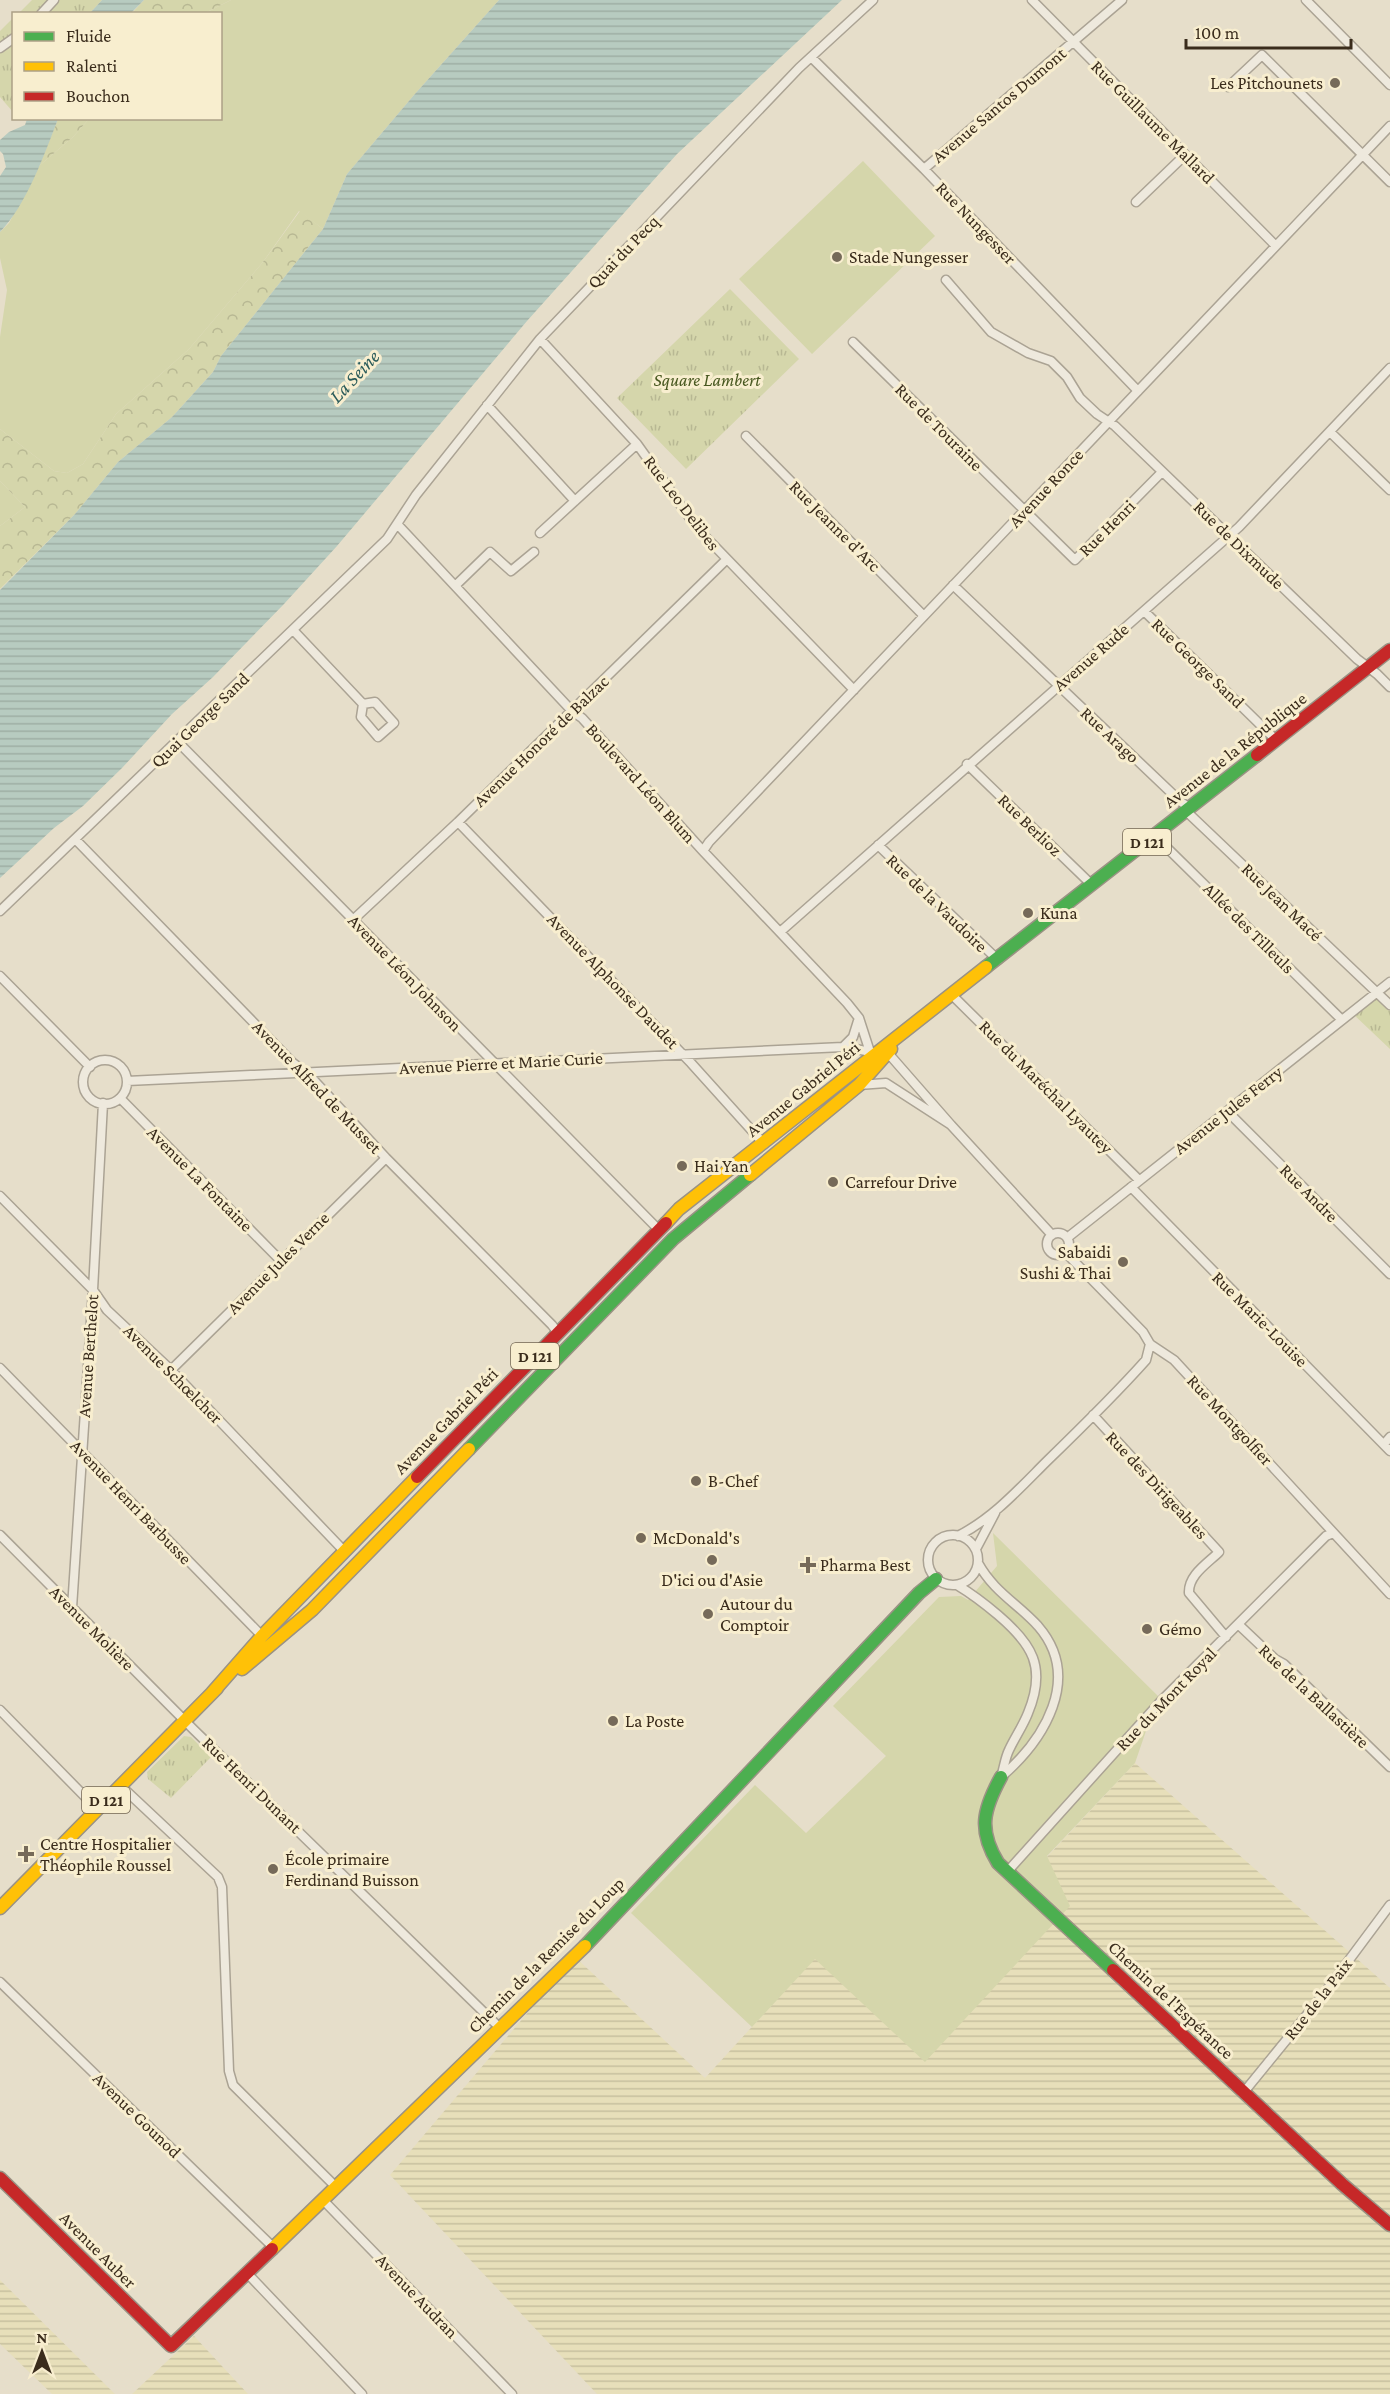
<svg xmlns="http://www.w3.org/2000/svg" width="1390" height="2394" font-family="'Crimson Pro',serif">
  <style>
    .farmland { fill: url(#farmland-rules) }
    .grass { fill: #d5d6ab }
    .forest { fill: url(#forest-crowns) }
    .park { fill: url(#park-tufts) }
    .water { fill: url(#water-rules) }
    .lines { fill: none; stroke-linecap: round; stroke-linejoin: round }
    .street-casing { stroke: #aba394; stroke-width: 11 }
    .fast-casing { stroke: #9a9284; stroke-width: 15 }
    .slow-casing { stroke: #9a9284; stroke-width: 15 }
    .jam-casing { stroke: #9a9284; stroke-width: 15 }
    .street { stroke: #eee9dd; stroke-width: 8 }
    .fast { stroke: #4caf50; stroke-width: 12 }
    .slow { stroke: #ffc107; stroke-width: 12 }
    .jam { stroke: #c62828; stroke-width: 12 }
    .poi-dot { fill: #766a59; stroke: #f8eecf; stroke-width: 2 }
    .labels { text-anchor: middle; stroke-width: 6; stroke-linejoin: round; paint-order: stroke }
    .shield { fill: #f8eecf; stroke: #736652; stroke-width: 1.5 }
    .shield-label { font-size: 16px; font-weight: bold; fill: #3a2c1c }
    .poi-label { font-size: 18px; fill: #3a2c1c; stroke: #f8eecf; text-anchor: start }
    .street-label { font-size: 18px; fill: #3a2c1c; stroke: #f8eecf }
    .park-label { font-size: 18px; font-style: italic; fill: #485820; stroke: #f8eecf }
    .water-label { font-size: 20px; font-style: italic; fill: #2a5b5a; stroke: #f8eecf }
  </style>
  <defs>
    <pattern id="farmland-rules" width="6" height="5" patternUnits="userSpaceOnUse" patternTransform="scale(1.5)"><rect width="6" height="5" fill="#e7dfba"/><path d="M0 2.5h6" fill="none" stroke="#c7c09f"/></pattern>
    <pattern id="forest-crowns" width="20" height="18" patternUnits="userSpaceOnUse" patternTransform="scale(1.5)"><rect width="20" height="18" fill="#d5d6ab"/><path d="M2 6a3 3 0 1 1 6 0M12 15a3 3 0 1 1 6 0" fill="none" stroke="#b8b893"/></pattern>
    <pattern id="park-tufts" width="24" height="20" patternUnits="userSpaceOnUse" patternTransform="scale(1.5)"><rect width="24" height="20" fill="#d5d6ab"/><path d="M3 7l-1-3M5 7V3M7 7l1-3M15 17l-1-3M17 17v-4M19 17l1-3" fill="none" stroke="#b8b893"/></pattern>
    <pattern id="water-rules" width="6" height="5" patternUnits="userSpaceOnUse" patternTransform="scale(1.5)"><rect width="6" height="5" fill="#b7cbc0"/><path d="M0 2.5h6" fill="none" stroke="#9eaea4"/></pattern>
  </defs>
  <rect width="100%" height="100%" fill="#e6deca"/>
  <path class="farmland" d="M 1135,1763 L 1390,1988 L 1390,2394 L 597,2394 L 390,2175 L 575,1957 L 705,2078 L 815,1958 L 925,2061 L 1047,1857 Z
    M 0,2280 L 115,2394 L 52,2394 L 0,2344 Z
    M 194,2336 L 248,2394 L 132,2394 Z"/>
  <path class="grass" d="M 231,0 L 499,0 L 414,95 L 347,174 L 323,229 L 299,211 L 263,262 L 189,349 L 116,414 L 83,464 L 67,473 L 54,471 L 0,429 L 0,337 L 7,290 L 0,258 L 0,232 L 9,223 L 39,166 L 73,137 L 89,119 L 220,118 L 220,14 L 205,13 Z
    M 863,161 L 935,236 L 812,354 L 739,279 Z
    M 0,481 L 25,507 L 0,526 Z
    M 993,1533 L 1158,1696 L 1135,1763 L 1047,1856 L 1070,1906 L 925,2062 L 815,1959 L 752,2027 L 631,1913 L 755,1785 L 806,1833 L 886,1756 L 833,1706 L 939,1597 L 961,1596 L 968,1600 L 997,1566 Z"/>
  <path class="forest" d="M 144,0 L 231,0 L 205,13 L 131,14 Z
    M 58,119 L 89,119 L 73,137 L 39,166 Z
    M 300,211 L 323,229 L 221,356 L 213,372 L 172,417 L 118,462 L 75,514 L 0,589 L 0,526 L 25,507 L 0,481 L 0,429 L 54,471 L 67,473 L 83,464 L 116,414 L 189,349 L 263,262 Z"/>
  <path class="park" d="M 32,0 L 102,0 L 90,13 L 18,14 Z
    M 13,18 L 13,112 L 0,97 L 0,31 Z
    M 730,289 L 799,359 L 686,469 L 617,398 Z
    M 1377,993 L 1390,1005 L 1390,1049 L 1352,1013 Z
    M 184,1736 L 191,1737 L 211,1757 L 171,1798 L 148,1779 L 147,1772 Z"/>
  <path class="water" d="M 102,0 L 144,0 L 131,13 L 90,13 Z
    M 499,0 L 842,0 L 677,154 L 527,321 L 337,546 L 284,604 L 213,677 L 172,714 L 122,768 L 83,806 L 54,828 L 0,878 L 0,590 L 75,514 L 118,462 L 172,417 L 213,372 L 221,356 L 323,229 L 347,174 L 414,95 Z
    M 27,119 L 58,119 C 45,153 26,206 0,232 L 0,176 L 6,167 L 3,154 L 0,151 L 0,140 L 9,132 L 25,125 Z"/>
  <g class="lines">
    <defs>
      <path id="street" d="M 1032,0 L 1275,245
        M 1306,0 L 1390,85
        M 41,14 L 54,0
        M 0,48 L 14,38
        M 811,57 L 924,169 L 1138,391
        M 1228,87 L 1262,55 L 1390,182
        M 924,169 L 1122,0
        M 1136,202 L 1185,155
        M 946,280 L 991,332 L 1028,353 L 1051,361 L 1067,377 L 1080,398 L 1097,414 L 1115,426 L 1357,659 L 1377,674 L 1390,687
        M 540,339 L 637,444 L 697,528 L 854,690
        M 853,342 L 1075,560 L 1162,472
        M 487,405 L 575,501
        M 1330,432 L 1390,490
        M 746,436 L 924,616
        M 398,525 L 572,711 L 582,718 L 703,851 L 847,1003 L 859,1018 L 870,1052
        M 540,533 L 637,444
        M 456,585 L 490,552 L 511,571 L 534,552
        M 953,585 L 1181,802 L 1190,808
        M 1144,611 L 1277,741
        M 293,630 L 363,704
        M 375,702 L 394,723 L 378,737 L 361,717 L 363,704 Z
        M 178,742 L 658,1229
        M 967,764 L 1092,885
        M 1186,811 L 1390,1005
        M 458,822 L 691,1063 L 764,1144
        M 1155,836 L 1342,1020
        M 76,840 L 293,1063 L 308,1074 L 386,1158 L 552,1325 L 558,1333
        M 878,845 L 998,960
        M 703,851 L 709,842 L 1390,126
        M 0,911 L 387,539 L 416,495 L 540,339 L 799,68 L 873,0
        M 354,919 L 458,822 L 726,560
        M 780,932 L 1239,527 L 1390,368
        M 0,976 L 90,1067
        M 952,995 L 1139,1180
        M 843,1047 L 853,1037 L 858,1021
        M83 1082a22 22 0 1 1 44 0a22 22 0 1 1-44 0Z
        M 127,1081 L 843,1047 C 859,1048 872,1055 888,1053 L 951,1125 L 886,1083 L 859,1085
        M 120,1098 L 281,1261
        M 1227,1111 L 1390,1274
        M 951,1125 L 1052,1235
        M 1131,1187 L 1390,1451
        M 0,1196 L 93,1290 L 107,1310 L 171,1370 L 345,1552
        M1047 1244a11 11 0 1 1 22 0a11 11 0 1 1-22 0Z
        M 1067,1238 L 1390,982
        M 1065,1252 L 1143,1332 L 1150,1344 L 1174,1360 L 1390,1594
        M 0,1368 L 262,1636
        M 171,1370 L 386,1158
        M 1093,1415 L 1219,1552 C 1208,1563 1188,1575 1189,1593 L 1226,1637
        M 1384,1444 L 1390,1437
        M 0,1535 L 194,1730 L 500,2028
        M928 1560a25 25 0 1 1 50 0a25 25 0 1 1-50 0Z
        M 958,1536 C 993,1518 1018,1490 1046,1462 C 1080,1429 1114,1396 1146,1360 L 1150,1344
        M 976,1549 L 995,1513
        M 978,1563 C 994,1592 1017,1603 1038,1626 C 1083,1678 1044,1740 1001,1777
        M 957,1585 C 972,1594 985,1604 998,1615 C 1032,1644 1047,1667 1028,1713 C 1023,1726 1015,1737 1009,1750 C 1005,1758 1004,1768 1001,1777
        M 72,1608 L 93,1290 L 103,1103
        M 1239,1625 L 1275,1659 L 1284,1664 L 1390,1767
        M 0,1710 L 97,1809
        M 121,1786 L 218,1877 L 222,1887 L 229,2071 L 233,2085 L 335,2186
        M 1007,1872 L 1161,1701 L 1326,1536 L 1333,1533
        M 0,1982 L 273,2247
        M 1244,2092 L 1323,1995 L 1390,1905
        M 322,2199 L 512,2394
        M 247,2273 L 362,2394"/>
      <path id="fast" d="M 986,967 L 1257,755
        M 469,1449 L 673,1239 L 750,1175
        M 1001,1777 C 983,1810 978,1830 998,1863 L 1113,1970
        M 585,1946 L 919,1593 L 936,1579"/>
      <path id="slow" d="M 750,1175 L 859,1085 L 891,1049
        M 666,1223 L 679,1209 L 986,967
        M 242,1669 L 312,1610 L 469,1449
        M 212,1693 L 262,1636 L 417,1477
        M 0,1908 L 217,1688
        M 272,2249 L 585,1946"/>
      <path id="jam" d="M 1257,755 L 1390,650
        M 417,1477 L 666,1223
        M 1113,1970 L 1342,2184 L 1390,2225
        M 0,2178 L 171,2346 L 272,2249"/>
    </defs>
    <use href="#street" class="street-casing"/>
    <use href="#fast" class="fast-casing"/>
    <use href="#slow" class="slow-casing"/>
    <use href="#jam" class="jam-casing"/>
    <use href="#street" class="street"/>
    <use href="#fast" class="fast"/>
    <use href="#slow" class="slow"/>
    <use href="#jam" class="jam"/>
  </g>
  <g class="poi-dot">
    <circle cx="1335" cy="83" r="6"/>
    <circle cx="837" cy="257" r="6"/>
    <circle cx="1028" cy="913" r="6"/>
    <circle cx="682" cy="1166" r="6"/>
    <circle cx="833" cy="1182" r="6"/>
    <circle cx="1123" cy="1262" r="6"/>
    <circle cx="696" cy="1481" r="6"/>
    <circle cx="641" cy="1538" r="6"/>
    <circle cx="712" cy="1560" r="6"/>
    <path d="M805 1556h6v6h6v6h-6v6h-6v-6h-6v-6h6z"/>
    <circle cx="708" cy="1614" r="6"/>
    <circle cx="1147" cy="1629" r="6"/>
    <circle cx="613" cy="1721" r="6"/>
    <path d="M23 1845h6v6h6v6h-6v6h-6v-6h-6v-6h6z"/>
    <circle cx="273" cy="1869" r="6"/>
  </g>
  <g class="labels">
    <g class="shield">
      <rect x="1123" y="829" width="48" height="26" rx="4.5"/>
      <rect x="511" y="1343" width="48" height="26" rx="4.5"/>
      <rect x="82" y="1787" width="48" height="26" rx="4.5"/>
    </g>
    <g class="shield-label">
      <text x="1147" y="848">D 121</text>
      <text x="535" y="1362">D 121</text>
      <text x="106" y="1806">D 121</text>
    </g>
    <g class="poi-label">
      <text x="1323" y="89" text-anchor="end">Les Pitchounets</text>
      <text x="849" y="263">Stade Nungesser</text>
      <text x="1040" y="919">Kuna</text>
      <text x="694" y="1172">Hai Yan</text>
      <text x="845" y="1188">Carrefour Drive</text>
      <text x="1111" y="1258" text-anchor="end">Sabaidi<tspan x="1111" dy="21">Sushi &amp; Thai</tspan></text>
      <text x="708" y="1487">B-Chef</text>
      <text x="653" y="1544">McDonald's</text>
      <text x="820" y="1571">Pharma Best</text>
      <text x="712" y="1586" text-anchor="middle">D'ici ou d'Asie</text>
      <text x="720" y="1610">Autour du<tspan x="720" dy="21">Comptoir</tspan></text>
      <text x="1159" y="1635">Gémo</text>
      <text x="625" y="1727">La Poste</text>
      <text x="40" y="1850">Centre Hospitalier<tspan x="40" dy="21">Théophile Roussel</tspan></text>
      <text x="285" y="1865">École primaire<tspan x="285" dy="21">Ferdinand Buisson</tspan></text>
    </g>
    <g class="street-label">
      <text transform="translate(999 105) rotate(-40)" y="6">Avenue Santos Dumont</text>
      <text transform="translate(1153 122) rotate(45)" y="6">Rue Guillaume Mallard</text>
      <text transform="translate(976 223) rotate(46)" y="6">Rue Nungesser</text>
      <text transform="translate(623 252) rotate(-46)" y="6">Quai du Pecq</text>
      <text transform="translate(939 427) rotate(45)" y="6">Rue de Touraine</text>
      <text transform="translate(1046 488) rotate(-47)" y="6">Avenue Ronce</text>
      <text transform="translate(682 503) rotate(53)" y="6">Rue Leo Delibes</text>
      <text transform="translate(835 526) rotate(45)" y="6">Rue Jeanne d'Arc</text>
      <text transform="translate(1107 528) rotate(-45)" y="6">Rue Henri</text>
      <text transform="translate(1239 545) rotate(44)" y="6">Rue de Dixmude</text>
      <text transform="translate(1091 657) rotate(-41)" y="6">Avenue Rude</text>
      <text transform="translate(1198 663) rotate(44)" y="6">Rue George Sand</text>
      <text transform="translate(200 720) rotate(-44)" y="6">Quai George Sand</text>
      <text transform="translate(1110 735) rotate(43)" y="6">Rue Arago</text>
      <text transform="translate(541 741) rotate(-44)" y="6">Avenue Honoré de Balzac</text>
      <text transform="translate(1235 750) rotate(-38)" y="6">Avenue de la République</text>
      <text transform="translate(641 783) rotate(48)" y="6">Boulevard Léon Blum</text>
      <text transform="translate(1030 825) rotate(44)" y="6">Rue Berlioz</text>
      <text transform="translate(1282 902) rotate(44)" y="6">Rue Jean Macé</text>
      <text transform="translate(937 903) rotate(44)" y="6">Rue de la Vaudoire</text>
      <text transform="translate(1249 928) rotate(45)" y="6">Allée des Tilleuls</text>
      <text transform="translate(405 973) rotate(46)" y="6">Avenue Léon Johnson</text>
      <text transform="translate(613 981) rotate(46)" y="6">Avenue Alphonse Daudet</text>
      <text transform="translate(501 1063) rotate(-3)" y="6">Avenue Pierre et Marie Curie</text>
      <text transform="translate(317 1087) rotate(46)" y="6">Avenue Alfred de Musset</text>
      <text transform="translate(1046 1087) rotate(45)" y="6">Rue du Maréchal Lyautey</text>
      <text transform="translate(803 1089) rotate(-39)" y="6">Avenue Gabriel Péri</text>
      <text transform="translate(1228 1110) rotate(-38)" y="6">Avenue Jules Ferry</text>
      <text transform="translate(200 1179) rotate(45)" y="6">Avenue La Fontaine</text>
      <text transform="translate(1309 1193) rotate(45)" y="6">Rue Andre</text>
      <text transform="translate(278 1263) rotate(-45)" y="6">Avenue Jules Verne</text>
      <text transform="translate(1260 1319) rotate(45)" y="6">Rue Marie-Louise</text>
      <text transform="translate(88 1356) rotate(-86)" y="6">Avenue Berthelot</text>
      <text transform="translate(173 1374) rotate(45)" y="6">Avenue Schœlcher</text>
      <text transform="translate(1230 1420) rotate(47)" y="6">Rue Montgolfier</text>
      <text transform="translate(446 1421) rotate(-46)" y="6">Avenue Gabriel Péri</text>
      <text transform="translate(1157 1485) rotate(47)" y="6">Rue des Dirigeables</text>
      <text transform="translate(131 1502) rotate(46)" y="6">Avenue Henri Barbusse</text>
      <text transform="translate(92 1628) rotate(45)" y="6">Avenue Molière</text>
      <text transform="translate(1314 1696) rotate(43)" y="6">Rue de la Ballastière</text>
      <text transform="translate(1166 1699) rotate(-46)" y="6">Rue du Mont Royal</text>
      <text transform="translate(252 1785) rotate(44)" y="6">Rue Henri Dunant</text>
      <text transform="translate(546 1955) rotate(-45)" y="6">Chemin de la Remise du Loup</text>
      <text transform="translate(1318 1999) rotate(-52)" y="6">Rue de la Paix</text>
      <text transform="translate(1171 2000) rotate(43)" y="6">Chemin de l'Espérance</text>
      <text transform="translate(137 2115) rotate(44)" y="6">Avenue Gounod</text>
      <text transform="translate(98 2250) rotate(45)" y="6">Avenue Auber</text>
      <text transform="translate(417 2296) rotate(46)" y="6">Avenue Audran</text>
    </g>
    <g class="park-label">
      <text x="707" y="386">Square Lambert</text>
    </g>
    <g class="water-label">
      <text transform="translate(354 376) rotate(-47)" y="7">La Seine</text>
    </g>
  </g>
  <rect x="12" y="12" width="210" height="108" fill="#f8eecf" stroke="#aca087" stroke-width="1.5"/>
  <rect x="24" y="32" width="30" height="9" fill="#4caf50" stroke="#aca087" stroke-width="1.5"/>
  <text x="66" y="42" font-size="18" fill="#3a2c1c">Fluide</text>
  <rect x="24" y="62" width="30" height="9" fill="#ffc107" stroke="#aca087" stroke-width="1.5"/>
  <text x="66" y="72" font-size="18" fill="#3a2c1c">Ralenti</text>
  <rect x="24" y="92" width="30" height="9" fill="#c62828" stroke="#aca087" stroke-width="1.5"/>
  <text x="66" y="102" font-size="18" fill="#3a2c1c">Bouchon</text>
  <g transform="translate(42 2352)" stroke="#f8eecf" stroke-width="4.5" paint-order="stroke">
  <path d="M0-4.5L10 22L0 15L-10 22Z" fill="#3a2c1c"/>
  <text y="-9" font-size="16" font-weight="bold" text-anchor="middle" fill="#3a2c1c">N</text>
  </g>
  <path d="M1186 39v9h165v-9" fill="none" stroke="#3a2c1c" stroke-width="3"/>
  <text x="1195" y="39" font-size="18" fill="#3a2c1c" stroke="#f8eecf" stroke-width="4.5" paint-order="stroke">100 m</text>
</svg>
